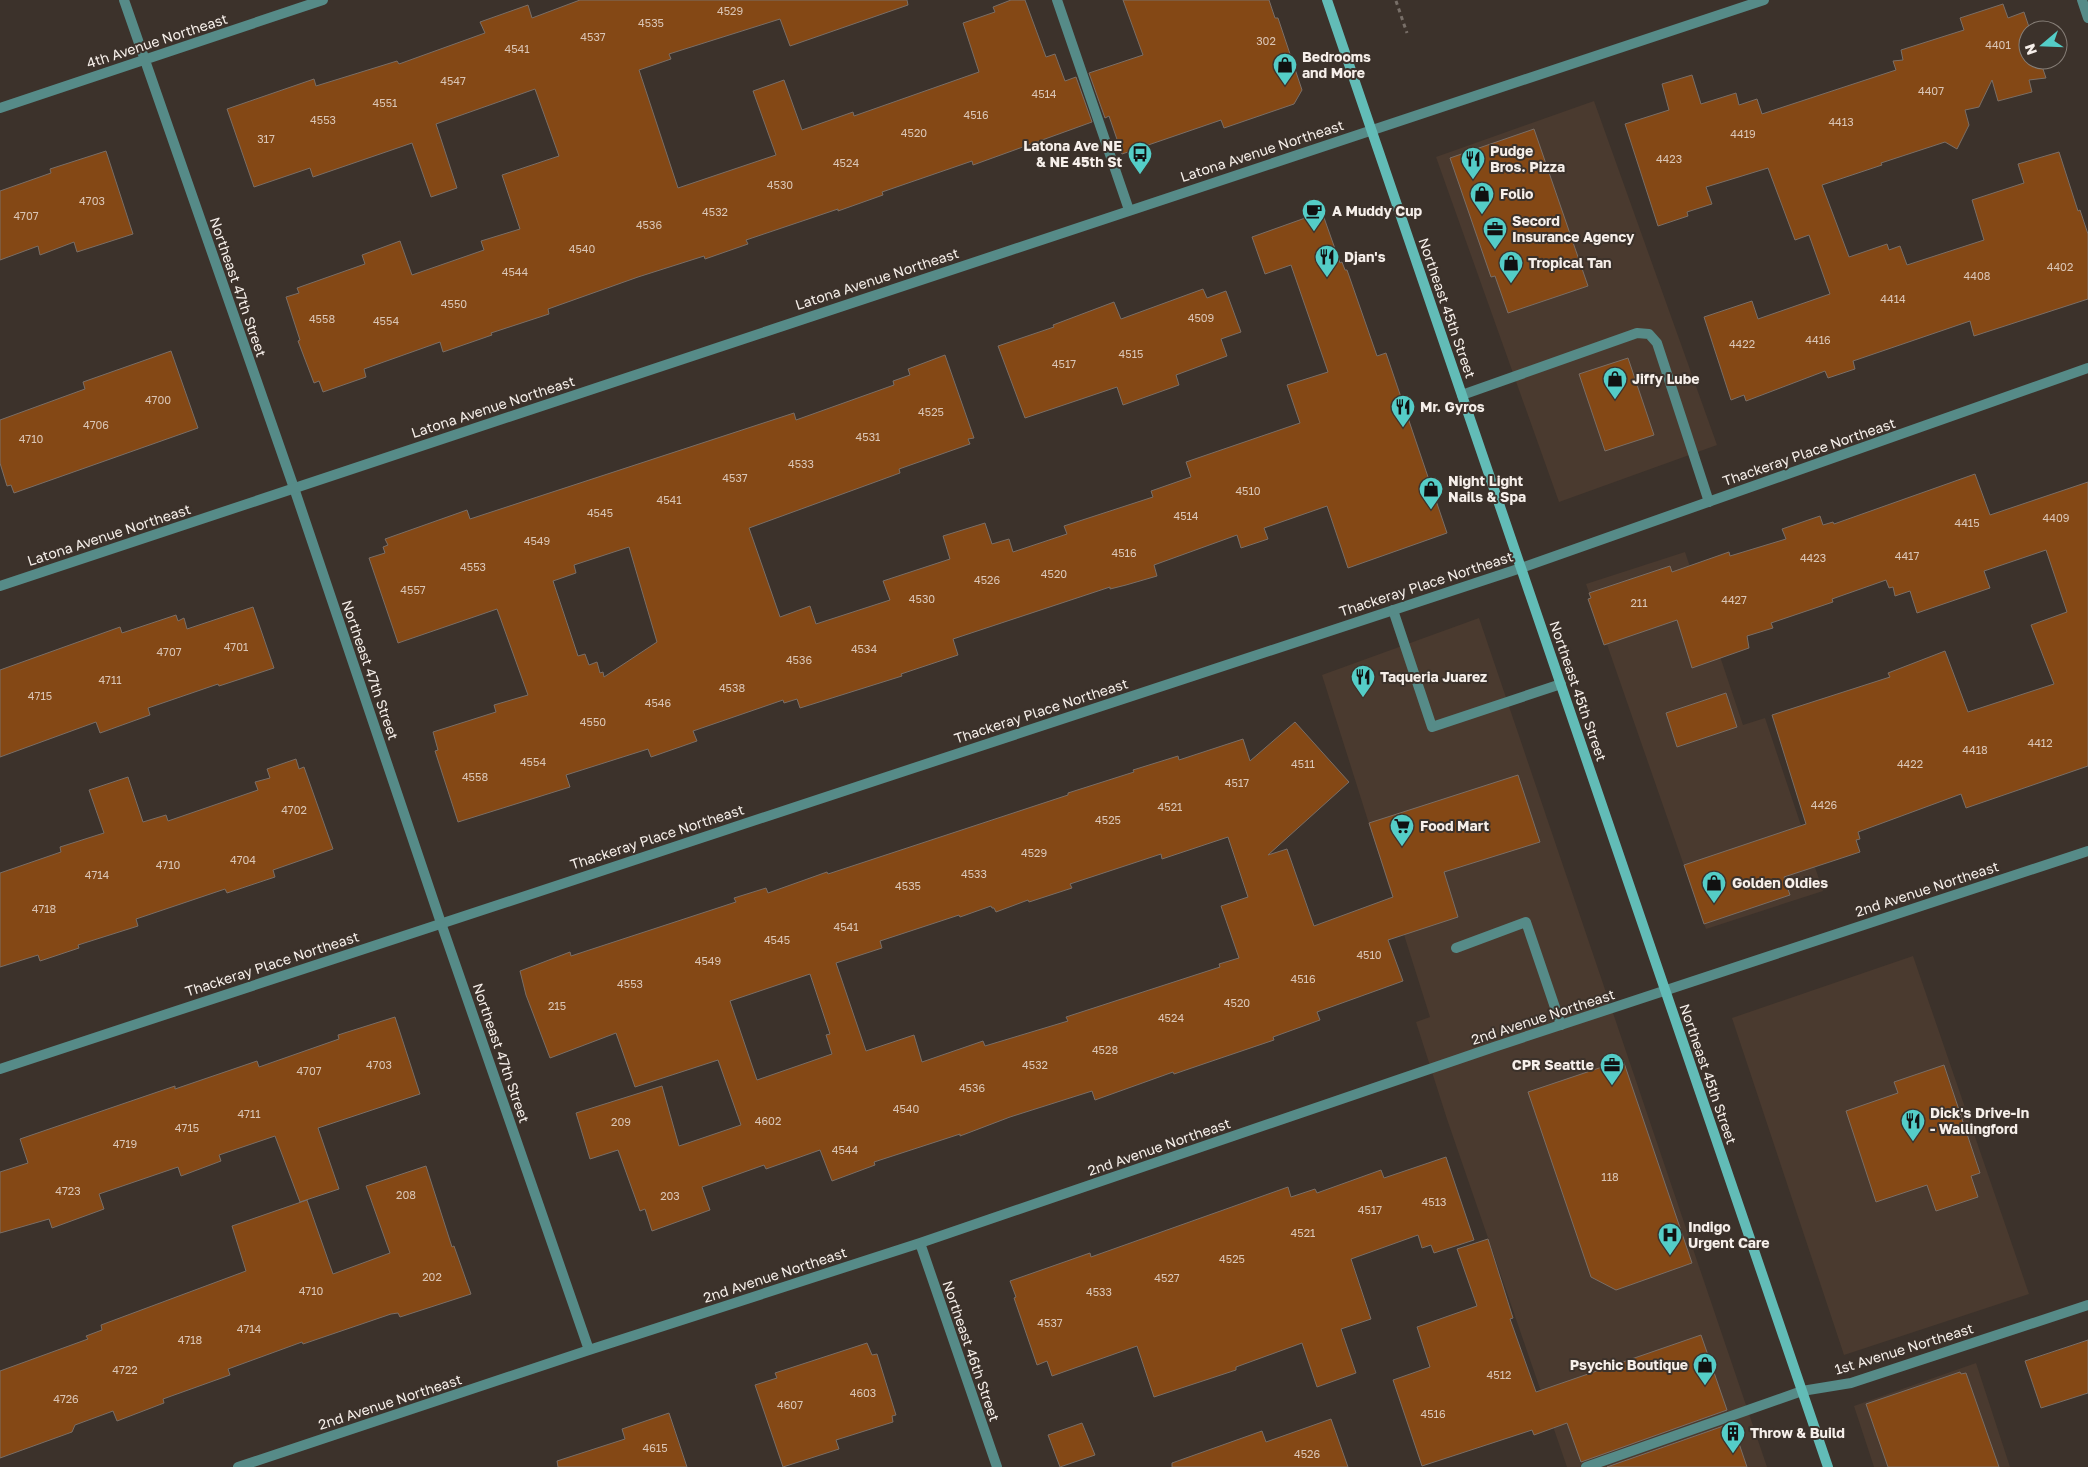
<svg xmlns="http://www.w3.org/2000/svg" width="2088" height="1467" font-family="'Golos Text',sans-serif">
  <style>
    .built { fill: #4a3a2f }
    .building { fill: #844815; stroke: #7a6e66; fill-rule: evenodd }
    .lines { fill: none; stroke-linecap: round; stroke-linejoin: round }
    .path { stroke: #786f68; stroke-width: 3; stroke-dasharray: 4 4; stroke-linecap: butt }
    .service { stroke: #568b88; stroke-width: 10 }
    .minor { stroke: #568b88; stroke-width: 10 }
    .tertiary { stroke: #568b88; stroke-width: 10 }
    .secondary { stroke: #62bcb7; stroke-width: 10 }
    .labels { text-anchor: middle; stroke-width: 4; stroke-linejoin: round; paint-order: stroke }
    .number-label { font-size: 11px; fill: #dac5b5 }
    .street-label { font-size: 14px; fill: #f6efea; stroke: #3c322b }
    .poi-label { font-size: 14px; font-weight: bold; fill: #f6efea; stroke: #3c322b; text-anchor: start }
  </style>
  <rect width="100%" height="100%" fill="#3c322b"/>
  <path class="built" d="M 1594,101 L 1717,445 L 1559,502 L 1436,157 Z
    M 1685,552 L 1743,725 L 1765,718 L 1823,891 L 1706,929 L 1586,584 Z
    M 1479,618 L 1767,1467 L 1567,1467 L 1447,1119 L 1416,1022 L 1430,1017 L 1322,675 Z
    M 1913,956 L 2029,1294 L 1844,1355 L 1732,1018 Z
    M 1976,1363 L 2010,1467 L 1874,1467 L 1854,1406 Z"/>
  <path class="building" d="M 580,0 L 907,0 L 908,5 L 790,46 L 780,19 L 669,54 L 671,59 L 639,70 L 678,188 L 776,155 L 753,91 L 784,80 L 802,130 L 853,112 L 854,116 L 979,72 L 963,23 L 995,12 L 993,7 L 1011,0 L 1025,0 L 1046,57 L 1055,54 L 1065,81 L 1076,77 L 1092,122 L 973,165 L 972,161 L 882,192 L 883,195 L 838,211 L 838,209 L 746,240 L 748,244 L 705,259 L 704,256 L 638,277 L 548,309 L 549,314 L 491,333 L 492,335 L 443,352 L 440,342 L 364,369 L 366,377 L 323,392 L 319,381 L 314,383 L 298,341 L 300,340 L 286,297 L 299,293 L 297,288 L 365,264 L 362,255 L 400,241 L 412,275 L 484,250 L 481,241 L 520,229 L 502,175 L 559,156 L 535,89 L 436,124 L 457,188 L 431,197 L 412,143 L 313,177 L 310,168 L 254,187 L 227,109 L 314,79 L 316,86 L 397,61 L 399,64 L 485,33 L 480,22 L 528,5 L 532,18 Z
    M 1123,0 L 1269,0 L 1275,18 L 1278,18 L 1302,90 L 1294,104 L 1224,128 L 1221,120 L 1122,154 L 1109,116 L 1105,118 L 1089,73 L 1143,55 Z
    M 2003,4 L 2008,18 L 2024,12 L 2030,30 L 2028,30 L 2028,60 L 2040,60 L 2046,78 L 2029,80 L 2032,92 L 1998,101 L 1992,80 L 1979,107 L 1965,110 L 1969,125 L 1957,149 L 1945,142 L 1881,163 L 1882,165 L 1822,185 L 1849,257 L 1887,244 L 1889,250 L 1900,246 L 1907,265 L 1984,240 L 1972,200 L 2024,183 L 2018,164 L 2059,152 L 2078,211 L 2080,210 L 2088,234 L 2088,299 L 1974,336 L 1970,321 L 1853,361 L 1855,369 L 1828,378 L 1825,371 L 1746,401 L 1744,395 L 1731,400 L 1704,317 L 1752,301 L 1758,319 L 1830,294 L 1809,235 L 1795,240 L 1768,168 L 1706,187 L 1712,204 L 1687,212 L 1688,216 L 1658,226 L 1625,124 L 1669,110 L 1662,84 L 1692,75 L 1701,104 L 1736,93 L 1739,105 L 1757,99 L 1762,114 L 1896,70 L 1893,61 L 1903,60 L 1901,50 L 1964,30 L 1960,18 Z
    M 1534,129 L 1588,286 L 1508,313 L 1495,276 L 1491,277 L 1450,158 Z
    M 106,151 L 133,234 L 77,252 L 74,242 L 40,255 L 38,246 L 0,260 L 0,191 L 51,173 L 50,169 Z
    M 1322,212 L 1340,263 L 1342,262 L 1345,270 L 1347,270 L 1377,356 L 1386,353 L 1447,533 L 1348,568 L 1327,506 L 1264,528 L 1268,539 L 1241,548 L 1237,535 L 1154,565 L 1157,576 L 1126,585 L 1110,589 L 1110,587 L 953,639 L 958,655 L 901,674 L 902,676 L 800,708 L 797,699 L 784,703 L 783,700 L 693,731 L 697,741 L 651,757 L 648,749 L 566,775 L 570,787 L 458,822 L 435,751 L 438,750 L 433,732 L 496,712 L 494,705 L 528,695 L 497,609 L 398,643 L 369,558 L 385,553 L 383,547 L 388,545 L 385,539 L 467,510 L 470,519 L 794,413 L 796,420 L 894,385 L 893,381 L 910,375 L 908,369 L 945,355 L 974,438 L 968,439 L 970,444 L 899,469 L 900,473 L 749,528 L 780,617 L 810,606 L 816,624 L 890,600 L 883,581 L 950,559 L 943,536 L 985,523 L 992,544 L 1009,539 L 1013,552 L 1067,534 L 1064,526 L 1153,497 L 1151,491 L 1191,477 L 1186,462 L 1300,423 L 1287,385 L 1328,372 L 1291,265 L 1265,274 L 1252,237 ZM 629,547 L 657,642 L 604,677 L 603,672 L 600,673 L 597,662 L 589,665 L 585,654 L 578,656 L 553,581 L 576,573 L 574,565 Z
    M 1203,289 L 1207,298 L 1226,291 L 1241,332 L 1221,339 L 1227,356 L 1176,375 L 1179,385 L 1123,405 L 1117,387 L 1025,418 L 998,346 L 1054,327 L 1053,325 L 1114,302 L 1121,319 Z
    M 171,351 L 198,428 L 14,493 L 11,485 L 7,486 L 0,463 L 0,420 L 85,389 L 83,382 Z
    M 1628,358 L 1654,435 L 1605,451 L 1579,374 Z
    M 1975,474 L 1990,515 L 2088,482 L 2088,766 L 1966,808 L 1961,794 L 1858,832 L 1860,839 L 1856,840 L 1860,852 L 1784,877 L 1790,895 L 1704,924 L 1684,865 L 1806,824 L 1772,715 L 1890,677 L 1888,673 L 1945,651 L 1968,712 L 2054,684 L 2031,625 L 2067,612 L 2046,550 L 1984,571 L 1990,588 L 1917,613 L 1910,591 L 1895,596 L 1893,587 L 1889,588 L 1886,580 L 1832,599 L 1833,602 L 1771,623 L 1773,628 L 1747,636 L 1749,648 L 1692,668 L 1677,620 L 1604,645 L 1588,599 L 1591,598 L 1589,593 L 1670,566 L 1672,572 L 1729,552 L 1730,556 L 1786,539 L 1782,529 L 1820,516 L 1823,525 L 1833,522 L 1834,524 Z
    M 253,607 L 274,668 L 219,686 L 218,684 L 148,708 L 150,715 L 100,733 L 96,722 L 0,757 L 0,670 L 120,627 L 122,633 L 176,615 L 178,621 L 184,618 L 187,629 Z
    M 1726,693 L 1737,727 L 1677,747 L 1666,713 Z
    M 1295,722 L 1349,782 L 1268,855 L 1287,849 L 1314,926 L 1393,897 L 1369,823 L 1518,775 L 1540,842 L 1444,872 L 1458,917 L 1388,940 L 1403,981 L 1317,1012 L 1320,1020 L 1273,1037 L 1274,1040 L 1215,1060 L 1174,1074 L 1173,1072 L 1095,1100 L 1092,1091 L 1010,1117 L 960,1136 L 960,1134 L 874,1162 L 875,1165 L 832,1181 L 820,1150 L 766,1169 L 764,1165 L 702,1187 L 710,1210 L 652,1231 L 645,1209 L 640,1211 L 618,1150 L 590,1159 L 576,1113 L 662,1086 L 679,1146 L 741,1125 L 718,1060 L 635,1087 L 616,1033 L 550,1058 L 526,995 L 520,971 L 570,952 L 571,956 L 736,902 L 734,898 L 766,888 L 768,893 L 827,872 L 828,874 L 1068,795 L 1068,793 L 1134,772 L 1133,770 L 1178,756 L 1179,760 L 1243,739 L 1250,761 ZM 1228,837 L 1248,897 L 1221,906 L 1239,958 L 1219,964 L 1220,967 L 1066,1017 L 1068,1021 L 985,1046 L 983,1041 L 922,1062 L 914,1035 L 866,1051 L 836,963 L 882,948 L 880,941 L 959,915 L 960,917 L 991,906 L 992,908 L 994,908 L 996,912 L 1028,900 L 1029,902 L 1072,888 L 1070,884 L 1161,854 L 1162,859 ZM 810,974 L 830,1034 L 826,1035 L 832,1054 L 757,1080 L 730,1001 Z
    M 296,759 L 299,769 L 304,767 L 333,849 L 273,870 L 275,877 L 227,893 L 225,889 L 136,919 L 138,926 L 78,945 L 79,948 L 40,961 L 38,955 L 0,967 L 0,873 L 61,852 L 60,847 L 104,833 L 89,790 L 128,777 L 143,822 L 166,815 L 168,821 L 258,790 L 255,782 L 270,778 L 267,769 Z
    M 395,1017 L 420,1094 L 318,1128 L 339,1189 L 300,1202 L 275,1136 L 219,1155 L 221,1161 L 181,1176 L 178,1167 L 99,1194 L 104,1209 L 52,1228 L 49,1219 L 0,1233 L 0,1172 L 28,1163 L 20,1139 L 175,1086 L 175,1089 L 257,1061 L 259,1067 L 339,1039 L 338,1035 Z
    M 1623,1060 L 1692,1263 L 1616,1290 L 1591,1277 L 1528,1092 Z
    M 1944,1065 L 1980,1173 L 1971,1176 L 1978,1197 L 1936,1211 L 1927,1185 L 1876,1202 L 1846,1111 L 1898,1093 L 1894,1082 Z
    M 1446,1157 L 1474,1240 L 1434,1253 L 1431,1245 L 1422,1248 L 1418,1235 L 1351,1259 L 1371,1319 L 1341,1329 L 1356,1373 L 1317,1387 L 1302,1343 L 1236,1367 L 1236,1370 L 1154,1397 L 1137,1346 L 1052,1376 L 1047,1361 L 1037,1365 L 1014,1298 L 1016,1297 L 1010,1281 L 1090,1253 L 1091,1257 L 1288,1187 L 1291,1197 L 1315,1189 L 1317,1193 L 1381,1170 L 1384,1178 Z
    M 426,1166 L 452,1247 L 454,1246 L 471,1294 L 400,1317 L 398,1313 L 391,1314 L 303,1344 L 302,1342 L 228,1369 L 230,1375 L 163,1399 L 164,1403 L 117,1421 L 113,1411 L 75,1425 L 72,1432 L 0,1458 L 0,1371 L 88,1339 L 86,1336 L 102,1330 L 101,1325 L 246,1271 L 232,1226 L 307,1200 L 333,1274 L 390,1253 L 366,1186 Z
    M 1488,1239 L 1513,1318 L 1510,1319 L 1536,1392 L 1701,1335 L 1727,1410 L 1581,1462 L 1567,1423 L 1534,1435 L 1532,1430 L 1422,1466 L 1393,1380 L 1430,1367 L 1417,1327 L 1477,1306 L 1457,1249 Z
    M 2088,1340 L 2088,1393 L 2041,1408 L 2025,1361 Z
    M 867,1343 L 872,1355 L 877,1354 L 896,1415 L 892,1416 L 893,1422 L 836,1440 L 839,1449 L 783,1467 L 755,1385 L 777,1378 L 775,1373 Z
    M 1960,1372 L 1961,1374 L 1966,1373 L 1999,1467 L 1888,1467 L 1866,1404 Z
    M 669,1413 L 687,1467 L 558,1467 L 557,1461 L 625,1439 L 622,1429 Z
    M 1331,1419 L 1348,1467 L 1172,1467 L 1172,1463 L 1262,1431 L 1266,1442 Z
    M 1082,1423 L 1095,1455 L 1060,1467 L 1048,1435 Z
    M 1732,1423 L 1747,1467 L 1607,1467 Z"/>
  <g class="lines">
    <path class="path" d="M 1396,1 L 1407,33"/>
    <path class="service" d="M 1057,0 L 1129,210
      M 1462,395 L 1637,333 L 1649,334 L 1657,343 L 1709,502
      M 1393,610 L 1432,727 L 1561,684
      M 1456,948 L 1526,922 L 1561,1025"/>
    <path class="minor" d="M 124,0 L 294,488 L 441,923 L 589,1350
      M 2082,0 L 2088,18
      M 0,108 L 323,0
      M 920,1243 L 997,1467
      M 238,1467 L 589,1350 L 920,1243 L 1494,1047 L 2088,851
      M 1586,1467 L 1802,1391 L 1851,1383 L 2088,1305"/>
    <path class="tertiary" d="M 0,586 L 1764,0
      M 0,1069 L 1521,568 L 2088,368"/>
    <path class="secondary" d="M 1327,0 L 1828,1467"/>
  </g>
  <defs>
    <symbol id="shop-pin" viewBox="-11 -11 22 30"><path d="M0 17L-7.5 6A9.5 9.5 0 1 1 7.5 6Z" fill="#54cdc7" stroke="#3c322b"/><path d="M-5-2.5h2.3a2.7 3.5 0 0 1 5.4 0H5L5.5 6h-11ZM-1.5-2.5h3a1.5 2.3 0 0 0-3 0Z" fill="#111"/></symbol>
    <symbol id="bus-pin" viewBox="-11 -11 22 30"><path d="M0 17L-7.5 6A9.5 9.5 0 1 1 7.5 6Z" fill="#54cdc7" stroke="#3c322b"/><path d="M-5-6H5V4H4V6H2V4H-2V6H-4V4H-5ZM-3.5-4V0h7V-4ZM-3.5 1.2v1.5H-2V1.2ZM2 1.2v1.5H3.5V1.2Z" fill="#111"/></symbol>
    <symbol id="restaurant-pin" viewBox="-11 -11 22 30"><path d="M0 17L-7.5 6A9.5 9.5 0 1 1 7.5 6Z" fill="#54cdc7" stroke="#3c322b"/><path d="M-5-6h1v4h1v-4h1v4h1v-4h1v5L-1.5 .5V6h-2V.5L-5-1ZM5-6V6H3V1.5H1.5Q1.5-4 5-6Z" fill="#111"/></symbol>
    <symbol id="cafe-pin" viewBox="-11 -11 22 30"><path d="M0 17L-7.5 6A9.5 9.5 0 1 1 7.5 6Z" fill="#54cdc7" stroke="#3c322b"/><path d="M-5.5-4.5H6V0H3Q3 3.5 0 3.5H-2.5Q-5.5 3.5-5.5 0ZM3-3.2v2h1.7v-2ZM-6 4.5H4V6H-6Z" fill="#111"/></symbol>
    <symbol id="office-pin" viewBox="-11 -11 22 30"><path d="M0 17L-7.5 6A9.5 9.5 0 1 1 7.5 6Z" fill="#54cdc7" stroke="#3c322b"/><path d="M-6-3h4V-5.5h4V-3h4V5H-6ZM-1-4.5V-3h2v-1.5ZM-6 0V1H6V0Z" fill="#111"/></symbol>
    <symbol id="supermarket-pin" viewBox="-11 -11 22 30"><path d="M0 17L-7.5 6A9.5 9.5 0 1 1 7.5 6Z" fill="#54cdc7" stroke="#3c322b"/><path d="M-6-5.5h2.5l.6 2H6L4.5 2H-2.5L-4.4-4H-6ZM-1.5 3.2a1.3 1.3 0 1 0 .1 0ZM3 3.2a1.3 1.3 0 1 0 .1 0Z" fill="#111"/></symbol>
    <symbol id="hospital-pin" viewBox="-11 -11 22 30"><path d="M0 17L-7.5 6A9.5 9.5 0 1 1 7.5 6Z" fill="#54cdc7" stroke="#3c322b"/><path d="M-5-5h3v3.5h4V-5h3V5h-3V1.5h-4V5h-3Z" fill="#111"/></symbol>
    <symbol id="building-pin" viewBox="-11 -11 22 30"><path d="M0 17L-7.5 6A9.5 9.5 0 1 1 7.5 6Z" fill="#54cdc7" stroke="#3c322b"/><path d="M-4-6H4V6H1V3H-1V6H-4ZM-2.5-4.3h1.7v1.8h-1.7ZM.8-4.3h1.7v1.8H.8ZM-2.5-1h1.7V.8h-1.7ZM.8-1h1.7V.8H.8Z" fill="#111"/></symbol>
  </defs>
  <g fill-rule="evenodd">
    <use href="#shop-pin" x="1271" y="51" width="28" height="38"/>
    <use href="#bus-pin" x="1126" y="140" width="28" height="38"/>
    <use href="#restaurant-pin" x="1459" y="145" width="28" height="38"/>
    <use href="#shop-pin" x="1468" y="180" width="28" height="38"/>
    <use href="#cafe-pin" x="1300" y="197" width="28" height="38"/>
    <use href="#office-pin" x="1481" y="215" width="28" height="38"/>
    <use href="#restaurant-pin" x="1313" y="243" width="28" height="38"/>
    <use href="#shop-pin" x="1497" y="249" width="28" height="38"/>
    <use href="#shop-pin" x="1601" y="365" width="28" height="38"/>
    <use href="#restaurant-pin" x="1389" y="393" width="28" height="38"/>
    <use href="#shop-pin" x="1417" y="475" width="28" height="38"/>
    <use href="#restaurant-pin" x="1349" y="663" width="28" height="38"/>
    <use href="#supermarket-pin" x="1388" y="812" width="28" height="38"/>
    <use href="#shop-pin" x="1700" y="869" width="28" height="38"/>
    <use href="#office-pin" x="1598" y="1051" width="28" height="38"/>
    <use href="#restaurant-pin" x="1899" y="1107" width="28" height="38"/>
    <use href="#hospital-pin" x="1656" y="1221" width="28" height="38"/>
    <use href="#shop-pin" x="1691" y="1351" width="28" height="38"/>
    <use href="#building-pin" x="1719" y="1419" width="28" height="38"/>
  </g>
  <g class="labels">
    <g class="number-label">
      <text x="730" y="15">4529</text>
      <text x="651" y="27">4535</text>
      <text x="593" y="41">4537</text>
      <text x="1266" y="45">302</text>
      <text x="1998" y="49">4401</text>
      <text x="517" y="53">4541</text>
      <text x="453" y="85">4547</text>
      <text x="1931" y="95">4407</text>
      <text x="1044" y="98">4514</text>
      <text x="385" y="107">4551</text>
      <text x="976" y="119">4516</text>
      <text x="323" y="124">4553</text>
      <text x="1841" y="126">4413</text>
      <text x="914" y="137">4520</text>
      <text x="1743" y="138">4419</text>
      <text x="266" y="143">317</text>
      <text x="1669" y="163">4423</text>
      <text x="846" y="167">4524</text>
      <text x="780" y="189">4530</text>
      <text x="92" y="205">4703</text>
      <text x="715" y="216">4532</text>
      <text x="26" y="220">4707</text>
      <text x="649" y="229">4536</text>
      <text x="582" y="253">4540</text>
      <text x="2060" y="271">4402</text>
      <text x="515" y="276">4544</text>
      <text x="1977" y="280">4408</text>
      <text x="1893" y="303">4414</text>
      <text x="454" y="308">4550</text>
      <text x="1201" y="322">4509</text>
      <text x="322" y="323">4558</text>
      <text x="386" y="325">4554</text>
      <text x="1818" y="344">4416</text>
      <text x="1742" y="348">4422</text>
      <text x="1131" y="358">4515</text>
      <text x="1064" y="368">4517</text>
      <text x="158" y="404">4700</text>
      <text x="931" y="416">4525</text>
      <text x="96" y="429">4706</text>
      <text x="868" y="441">4531</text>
      <text x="31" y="443">4710</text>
      <text x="801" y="468">4533</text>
      <text x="735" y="482">4537</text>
      <text x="1248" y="495">4510</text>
      <text x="669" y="504">4541</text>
      <text x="600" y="517">4545</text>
      <text x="1186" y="520">4514</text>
      <text x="2056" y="522">4409</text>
      <text x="1967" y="527">4415</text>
      <text x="537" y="545">4549</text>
      <text x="1124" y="557">4516</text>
      <text x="1907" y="560">4417</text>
      <text x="1813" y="562">4423</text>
      <text x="473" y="571">4553</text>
      <text x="1054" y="578">4520</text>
      <text x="987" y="584">4526</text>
      <text x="413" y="594">4557</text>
      <text x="922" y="603">4530</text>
      <text x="1734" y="604">4427</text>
      <text x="1639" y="607">211</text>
      <text x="236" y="651">4701</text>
      <text x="864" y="653">4534</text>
      <text x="169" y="656">4707</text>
      <text x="799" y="664">4536</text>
      <text x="110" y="684">4711</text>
      <text x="732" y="692">4538</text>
      <text x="40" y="700">4715</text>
      <text x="658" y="707">4546</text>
      <text x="593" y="726">4550</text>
      <text x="2040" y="747">4412</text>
      <text x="1975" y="754">4418</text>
      <text x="533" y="766">4554</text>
      <text x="1303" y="768">4511</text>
      <text x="1910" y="768">4422</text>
      <text x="475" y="781">4558</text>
      <text x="1237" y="787">4517</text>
      <text x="1824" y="809">4426</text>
      <text x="1170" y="811">4521</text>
      <text x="294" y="814">4702</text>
      <text x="1108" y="824">4525</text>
      <text x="1034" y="857">4529</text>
      <text x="243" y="864">4704</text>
      <text x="168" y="869">4710</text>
      <text x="974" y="878">4533</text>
      <text x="97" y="879">4714</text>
      <text x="908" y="890">4535</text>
      <text x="44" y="913">4718</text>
      <text x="846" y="931">4541</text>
      <text x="777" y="944">4545</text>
      <text x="1369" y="959">4510</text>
      <text x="708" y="965">4549</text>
      <text x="1303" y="983">4516</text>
      <text x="630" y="988">4553</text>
      <text x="1237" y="1007">4520</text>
      <text x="557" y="1010">215</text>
      <text x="1171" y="1022">4524</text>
      <text x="1105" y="1054">4528</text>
      <text x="379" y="1069">4703</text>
      <text x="1035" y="1069">4532</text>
      <text x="309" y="1075">4707</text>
      <text x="972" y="1092">4536</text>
      <text x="906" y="1113">4540</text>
      <text x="249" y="1118">4711</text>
      <text x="768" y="1125">4602</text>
      <text x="621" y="1126">209</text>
      <text x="187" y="1132">4715</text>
      <text x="125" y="1148">4719</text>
      <text x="845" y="1154">4544</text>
      <text x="1610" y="1181">118</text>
      <text x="68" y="1195">4723</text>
      <text x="406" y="1199">208</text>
      <text x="670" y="1200">203</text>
      <text x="1434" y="1206">4513</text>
      <text x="1370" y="1214">4517</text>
      <text x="1303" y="1237">4521</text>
      <text x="1232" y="1263">4525</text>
      <text x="432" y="1281">202</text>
      <text x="1167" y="1282">4527</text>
      <text x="311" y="1295">4710</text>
      <text x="1099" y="1296">4533</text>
      <text x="1050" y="1327">4537</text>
      <text x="249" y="1333">4714</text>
      <text x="190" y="1344">4718</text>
      <text x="125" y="1374">4722</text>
      <text x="1499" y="1379">4512</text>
      <text x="863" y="1397">4603</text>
      <text x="66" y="1403">4726</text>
      <text x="790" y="1409">4607</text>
      <text x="1433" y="1418">4516</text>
      <text x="655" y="1452">4615</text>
      <text x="1307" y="1458">4526</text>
    </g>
    <g class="street-label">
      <text transform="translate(157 41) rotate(-18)" y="5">4th Avenue Northeast</text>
      <text transform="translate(1262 151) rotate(-18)" y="5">Latona Avenue Northeast</text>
      <text transform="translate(877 279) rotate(-18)" y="5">Latona Avenue Northeast</text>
      <text transform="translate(238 287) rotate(71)" y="5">Northeast 47th Street</text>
      <text transform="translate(1447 308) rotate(71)" y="5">Northeast 45th Street</text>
      <text transform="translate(493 407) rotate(-18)" y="5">Latona Avenue Northeast</text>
      <text transform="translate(1809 452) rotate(-19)" y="5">Thackeray Place Northeast</text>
      <text transform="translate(109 535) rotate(-18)" y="5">Latona Avenue Northeast</text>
      <text transform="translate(1426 584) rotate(-18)" y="5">Thackeray Place Northeast</text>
      <text transform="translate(370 670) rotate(71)" y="5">Northeast 47th Street</text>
      <text transform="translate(1578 691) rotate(71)" y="5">Northeast 45th Street</text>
      <text transform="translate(1041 711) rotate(-18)" y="5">Thackeray Place Northeast</text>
      <text transform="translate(657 837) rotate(-18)" y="5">Thackeray Place Northeast</text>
      <text transform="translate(1927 889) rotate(-18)" y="5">2nd Avenue Northeast</text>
      <text transform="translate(272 964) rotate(-18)" y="5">Thackeray Place Northeast</text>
      <text transform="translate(1543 1017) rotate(-18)" y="5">2nd Avenue Northeast</text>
      <text transform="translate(501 1053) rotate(71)" y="5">Northeast 47th Street</text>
      <text transform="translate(1708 1074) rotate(71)" y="5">Northeast 45th Street</text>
      <text transform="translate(1159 1147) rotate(-19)" y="5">2nd Avenue Northeast</text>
      <text transform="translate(775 1275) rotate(-18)" y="5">2nd Avenue Northeast</text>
      <text transform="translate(1904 1349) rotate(-17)" y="5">1st Avenue Northeast</text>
      <text transform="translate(971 1351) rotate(71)" y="5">Northeast 46th Street</text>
      <text transform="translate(390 1402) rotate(-18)" y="5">2nd Avenue Northeast</text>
    </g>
    <g class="poi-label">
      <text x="1302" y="62">Bedrooms<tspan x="1302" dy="16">and More</tspan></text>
      <text x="1122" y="151" text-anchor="end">Latona Ave NE<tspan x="1122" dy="16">&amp; NE 45th St</tspan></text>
      <text x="1490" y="156">Pudge<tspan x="1490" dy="16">Bros. Pizza</tspan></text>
      <text x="1500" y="199">Folio</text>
      <text x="1332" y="216">A Muddy Cup</text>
      <text x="1512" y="226">Secord<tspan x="1512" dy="16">Insurance Agency</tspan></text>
      <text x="1344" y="262">Djan's</text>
      <text x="1528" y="268">Tropical Tan</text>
      <text x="1632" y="384">Jiffy Lube</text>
      <text x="1420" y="412">Mr. Gyros</text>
      <text x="1448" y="486">Night Light<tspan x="1448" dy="16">Nails &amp; Spa</tspan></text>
      <text x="1380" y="682">Taqueria Juarez</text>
      <text x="1420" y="831">Food Mart</text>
      <text x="1732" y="888">Golden Oldies</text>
      <text x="1594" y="1070" text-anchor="end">CPR Seattle</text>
      <text x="1930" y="1118">Dick's Drive-In<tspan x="1930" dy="16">- Wallingford</tspan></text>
      <text x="1688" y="1232">Indigo<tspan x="1688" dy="16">Urgent Care</tspan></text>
      <text x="1688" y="1370" text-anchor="end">Psychic Boutique</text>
      <text x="1750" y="1438">Throw &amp; Build</text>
    </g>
  </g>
  <g transform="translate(2043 45) rotate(251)"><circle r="24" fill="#3c322b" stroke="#867e77"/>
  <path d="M0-4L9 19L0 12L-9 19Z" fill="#54cdc7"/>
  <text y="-8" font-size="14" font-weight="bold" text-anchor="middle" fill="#f6efea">N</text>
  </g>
</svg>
